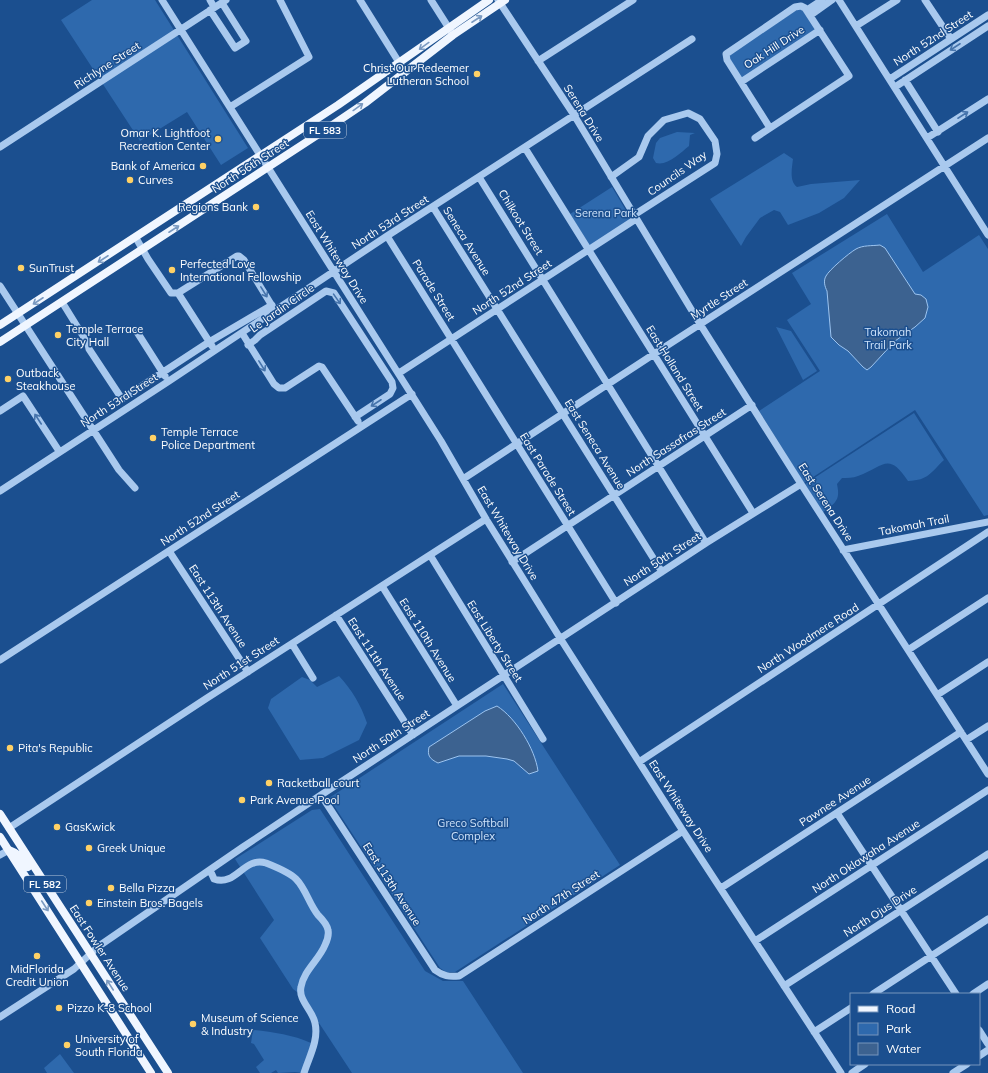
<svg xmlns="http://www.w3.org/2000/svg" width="988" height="1073" font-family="Mulish,sans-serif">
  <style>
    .green { fill: #2e69ad }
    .water { fill: #3c6290; stroke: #9cc4f0 }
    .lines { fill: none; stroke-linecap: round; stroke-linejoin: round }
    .minor { stroke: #a9c9ee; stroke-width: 7 }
    .major { stroke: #f0f6ff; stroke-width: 8 }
    .oneway { stroke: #7b9ac1 }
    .oneway2 { stroke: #4674ac }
    .poi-dot { fill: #ffd166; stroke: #1b4f8f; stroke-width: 1.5 }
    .labels { text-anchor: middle; stroke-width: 3; stroke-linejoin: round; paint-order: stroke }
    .shield { fill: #1b4f8f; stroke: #bbcadd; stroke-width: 1 }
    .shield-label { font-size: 10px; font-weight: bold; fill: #fff }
    .street-label { font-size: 11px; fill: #fff; stroke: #1b4f8f }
    .poi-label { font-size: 11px; fill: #fff; stroke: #1b4f8f; text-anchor: start }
    .park-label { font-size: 11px; fill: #cfe3fa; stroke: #1b4f8f }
  </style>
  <rect width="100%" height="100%" fill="#1b4f8f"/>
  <path class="green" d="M 92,0 L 155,0 L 248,148 L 221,165 L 187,112 L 140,141 L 61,20 Z
    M 800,9 L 803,11 L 815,30 L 742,78 L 727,55 L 797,10 Z
    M 677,132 L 695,133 L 690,135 L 689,146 C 680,153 668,166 656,163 L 653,158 L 656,143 L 660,138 Z
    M 784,153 L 793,159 C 792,168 789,181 797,187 L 811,184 L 860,180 L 844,198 L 819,213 L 788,225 L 780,212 L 774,210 L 760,218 L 746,237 L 741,246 L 710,199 Z
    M 612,187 L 631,219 L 590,246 L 570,214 Z
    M 887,214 L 923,272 L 979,235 L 988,249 L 988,515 L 984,516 L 915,410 L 804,483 L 759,411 L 820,371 L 787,320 L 811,304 L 792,273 Z
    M 776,327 L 791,331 L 817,371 L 803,380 Z
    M 914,413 L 944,460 C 930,473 929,480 908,481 C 888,451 884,467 858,476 C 853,478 847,478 842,478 L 837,484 C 839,494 839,500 831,506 C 828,509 825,509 823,513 L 805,484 Z
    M 339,676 C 352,690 361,705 367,723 L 359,740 L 323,758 L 300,760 L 268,708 L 271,699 L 302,677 L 310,680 L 317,687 Z
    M 503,684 L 620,865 L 455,972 L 446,972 L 440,968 L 329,798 Z
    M 320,809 L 425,971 L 443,981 L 463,981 L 523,1073 L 352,1073 L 319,1023 L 305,998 L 293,989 L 260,938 L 274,920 L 235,859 L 312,810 Z
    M 253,1030 C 273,1032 293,1035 311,1043 L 303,1073 L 295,1072 L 278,1073 L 276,1070 L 271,1073 L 260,1073 L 256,1067 L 264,1060 L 254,1044 L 251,1043 Z
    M 60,1054 L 74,1073 L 47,1073 L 44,1068 Z"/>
  <path class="water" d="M 880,245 L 885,248 L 915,294 L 921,295 L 926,299 L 928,307 L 925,318 L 915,327 L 895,341 L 871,367 L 867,370 L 863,367 L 848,351 L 839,345 L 831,337 L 827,291 C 825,287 823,281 826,276 C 829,270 849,253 856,249 C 863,245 872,246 880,245 Z
    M 497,706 C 516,718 535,749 538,771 L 529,774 L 514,761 L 507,759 L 486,756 L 459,756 L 438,763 C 430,759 427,756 429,747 L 485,711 Z"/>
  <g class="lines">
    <path class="minor" d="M 162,0 L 441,441 L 486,519 L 560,638 L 683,831 L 841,1073
      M 210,0 L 214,7
      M 360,0 L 405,72
      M 431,0 L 452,33
      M 498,0 L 574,115 L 700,324 L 801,484 L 988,774
      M 839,0 L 988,235
      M 925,0 L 951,39
      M 210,10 L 235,48 L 246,41 L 222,3
      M 807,10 L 822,0
      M 811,15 L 832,0
      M 856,26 L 897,0
      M 538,61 L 633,0
      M 890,79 L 988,15
      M 905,80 L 938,132
      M 741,82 L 820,30
      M 895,87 L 988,26
      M 230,107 L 309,57 L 280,0
      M 755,138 L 849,76 L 805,8 L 801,6 L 795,7 L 726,54 L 727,60 L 770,128
      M 927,138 L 988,99
      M 0,147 L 226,0
      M 525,148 L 753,513
      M 479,177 L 706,543
      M 611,177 L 639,157 L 648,136 L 664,120 L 688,113 L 700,119 L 715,141 L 717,154 L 715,163 L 634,215
      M 433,207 L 662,572
      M 387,236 L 616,603
      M 136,238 L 148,259 L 171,293 L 178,293 L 212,346
      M 0,286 L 119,470 L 135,488
      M 178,293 L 237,256 L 239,256 L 244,260 L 274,309
      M 62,302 L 88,344 L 89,349 L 122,399 L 209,342 L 272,305
      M 137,332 L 165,376
      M 242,333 L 274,384 L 279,388 L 285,388 L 319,366 L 322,367 L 358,421
      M 248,345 L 255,340 L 260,335 L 326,291 L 334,293 L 392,382 L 393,388 L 390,394 L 355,417
      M 399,373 L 636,219
      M 0,411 L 23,396 L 59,451
      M 463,479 L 654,354 L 988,138
      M 0,491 L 169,381 L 387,236 L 692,39
      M 843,550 L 988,522
      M 169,551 L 248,672
      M 430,555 L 543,739
      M 512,562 L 752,405
      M 382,586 L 457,706
      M 336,615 L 413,735
      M 292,644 L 313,678
      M 908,650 L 988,598
      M 0,660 L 412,394
      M 937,695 L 988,662
      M 966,740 L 988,726
      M 639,762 L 988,532
      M 321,795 L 435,970 C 443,976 449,977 459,976 L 683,831
      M 837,813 L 956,994
      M 9,828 L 207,698 L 486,519
      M 0,855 L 9,850
      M 210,870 L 214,879 C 236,887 244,856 266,863 C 276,867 289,872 296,879 C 306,889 309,904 318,915 C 322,919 327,924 328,930 C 329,935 327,941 325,945 C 319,960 304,970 301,987 C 298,1000 313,1011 315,1023 C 319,1040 309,1057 304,1073
      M 721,888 L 961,732
      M 755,941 L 988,790
      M 784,986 L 988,854
      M 873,994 L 988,919
      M 973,994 L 988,984
      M 0,1017 L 74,969 L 99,946 L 243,847 L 321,795 L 706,543 L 801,484
      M 979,1030 L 988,1044
      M 814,1032 L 851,1008
      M 979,1056 L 988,1050
      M 852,1073 L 865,1064
      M 953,1073 L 967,1064"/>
    <path class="major" d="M 0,325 L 338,105 L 489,0
      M 0,342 L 325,130 L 365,103 L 453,35 L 505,0
      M 0,814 L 168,1073
      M 0,837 L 151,1073
      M 9,850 C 18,853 22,858 28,867"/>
  </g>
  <defs><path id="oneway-shaft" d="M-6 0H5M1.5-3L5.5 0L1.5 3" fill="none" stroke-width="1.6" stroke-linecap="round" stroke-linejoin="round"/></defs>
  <g class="oneway">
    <use href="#oneway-shaft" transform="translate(477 19) rotate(-33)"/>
    <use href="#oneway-shaft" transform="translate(424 46) rotate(144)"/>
    <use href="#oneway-shaft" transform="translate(358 107) rotate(-36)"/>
    <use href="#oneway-shaft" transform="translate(174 229) rotate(-33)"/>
    <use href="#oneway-shaft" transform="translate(103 259) rotate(147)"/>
    <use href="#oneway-shaft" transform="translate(38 301) rotate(147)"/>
    <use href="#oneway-shaft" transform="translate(45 906) rotate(57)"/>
    <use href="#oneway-shaft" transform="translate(110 985) rotate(-123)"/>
  </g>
  <g class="oneway2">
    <use href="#oneway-shaft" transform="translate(955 47) rotate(147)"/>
    <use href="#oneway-shaft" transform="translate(963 115) rotate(-33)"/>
    <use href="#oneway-shaft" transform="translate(264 292) rotate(58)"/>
    <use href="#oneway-shaft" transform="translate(337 299) rotate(55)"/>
    <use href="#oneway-shaft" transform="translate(262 366) rotate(58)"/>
    <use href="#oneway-shaft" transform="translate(376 403) rotate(147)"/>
    <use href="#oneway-shaft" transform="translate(38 419) rotate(-123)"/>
  </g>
  <g class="poi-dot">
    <circle cx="477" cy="74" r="4"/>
    <circle cx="218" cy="139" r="4"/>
    <circle cx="203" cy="166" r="4"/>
    <circle cx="130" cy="180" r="4"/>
    <circle cx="256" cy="207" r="4"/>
    <circle cx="21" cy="268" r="4"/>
    <circle cx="172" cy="270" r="4"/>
    <circle cx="58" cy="335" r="4"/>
    <circle cx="8" cy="379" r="4"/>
    <circle cx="153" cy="438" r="4"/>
    <circle cx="10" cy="748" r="4"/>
    <circle cx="269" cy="783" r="4"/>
    <circle cx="242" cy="800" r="4"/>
    <circle cx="57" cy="827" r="4"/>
    <circle cx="89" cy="848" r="4"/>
    <circle cx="111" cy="888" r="4"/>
    <circle cx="89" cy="903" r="4"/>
    <circle cx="37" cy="956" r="4"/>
    <circle cx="59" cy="1008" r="4"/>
    <circle cx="193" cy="1024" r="4"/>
    <circle cx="67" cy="1045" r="4"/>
  </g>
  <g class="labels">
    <g class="shield">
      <rect x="304" y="122" width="42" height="16" rx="3"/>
      <rect x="24" y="876" width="42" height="16" rx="3"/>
    </g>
    <g class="shield-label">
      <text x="325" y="134">FL 583</text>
      <text x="45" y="888">FL 582</text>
    </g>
    <g class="street-label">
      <text transform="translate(933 38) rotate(-33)" y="4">North 52nd Street</text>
      <text transform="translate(774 47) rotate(-33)" y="4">Oak Hill Drive</text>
      <text transform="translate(107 65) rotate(-33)" y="4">Richlyne Street</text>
      <text transform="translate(584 113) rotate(58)" y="4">Serena Drive</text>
      <text transform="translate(250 166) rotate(-33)" y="4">North 56th Street</text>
      <text transform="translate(677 173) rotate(-35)" y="4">Councils Way</text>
      <text transform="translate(390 222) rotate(-33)" y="4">North 53rd Street</text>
      <text transform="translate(521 222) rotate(58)" y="4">Chilkoot Street</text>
      <text transform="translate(467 241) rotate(58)" y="4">Seneca Avenue</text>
      <text transform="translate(337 257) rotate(58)" y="4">East Whiteway Drive</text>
      <text transform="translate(512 287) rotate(-33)" y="4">North 52nd Street</text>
      <text transform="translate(434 290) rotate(58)" y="4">Parade Street</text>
      <text transform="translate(719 299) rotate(-33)" y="4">Myrtle Street</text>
      <text transform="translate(282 308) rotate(-35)" y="4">Le Jardin Circle</text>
      <text transform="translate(675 368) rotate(58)" y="4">East Holland Street</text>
      <text transform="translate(119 400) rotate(-33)" y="4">North 53rd Street</text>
      <text transform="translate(676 442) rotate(-33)" y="4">North Sassafras Street</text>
      <text transform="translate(595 444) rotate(58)" y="4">East Seneca Avenue</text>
      <text transform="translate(548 474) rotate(58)" y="4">East Parade Street</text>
      <text transform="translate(826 502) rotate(57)" y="4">East Serena Drive</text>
      <text transform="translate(200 518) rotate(-33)" y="4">North 52nd Street</text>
      <text transform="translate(914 525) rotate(-11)" y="4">Takomah Trail</text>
      <text transform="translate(508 533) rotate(59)" y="4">East Whiteway Drive</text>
      <text transform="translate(662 559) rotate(-33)" y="4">North 50th Street</text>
      <text transform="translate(218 606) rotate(57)" y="4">East 113th Avenue</text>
      <text transform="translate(808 638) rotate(-33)" y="4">North Woodmere Road</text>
      <text transform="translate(428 640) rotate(58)" y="4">East 110th Avenue</text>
      <text transform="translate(495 641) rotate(58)" y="4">East Liberty Street</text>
      <text transform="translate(377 659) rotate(57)" y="4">East 111th Avenue</text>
      <text transform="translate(241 663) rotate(-33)" y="4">North 51st Street</text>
      <text transform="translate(391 736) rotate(-33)" y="4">North 50th Street</text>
      <text transform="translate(835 801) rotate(-33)" y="4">Pawnee Avenue</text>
      <text transform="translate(681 806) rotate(57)" y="4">East Whiteway Drive</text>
      <text transform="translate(866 856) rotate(-33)" y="4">North Oklawaha Avenue</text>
      <text transform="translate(392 884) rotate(57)" y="4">East 113th Avenue</text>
      <text transform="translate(561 897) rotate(-33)" y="4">North 47th Street</text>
      <text transform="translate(880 911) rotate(-33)" y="4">North Ojus Drive</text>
      <text transform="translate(100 948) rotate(57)" y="4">East Fowler Avenue</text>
    </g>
    <g class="poi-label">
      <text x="469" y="72" text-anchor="end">Christ Our Redeemer<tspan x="469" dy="13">Lutheran School</tspan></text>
      <text x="210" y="137" text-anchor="end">Omar K. Lightfoot<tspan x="210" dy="13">Recreation Center</tspan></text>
      <text x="195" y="170" text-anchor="end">Bank of America</text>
      <text x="138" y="184">Curves</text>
      <text x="248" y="211" text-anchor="end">Regions Bank</text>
      <text x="180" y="268">Perfected Love<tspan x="180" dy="13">International Fellowship</tspan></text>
      <text x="29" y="272">SunTrust</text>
      <text x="66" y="333">Temple Terrace<tspan x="66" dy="13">City Hall</tspan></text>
      <text x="16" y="377">Outback<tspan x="16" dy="13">Steakhouse</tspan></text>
      <text x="161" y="436">Temple Terrace<tspan x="161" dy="13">Police Department</tspan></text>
      <text x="18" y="752">Pita's Republic</text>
      <text x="277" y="787">Racketball court</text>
      <text x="250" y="804">Park Avenue Pool</text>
      <text x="65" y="831">GasKwick</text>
      <text x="97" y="852">Greek Unique</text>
      <text x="119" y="892">Bella Pizza</text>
      <text x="97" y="907">Einstein Bros. Bagels</text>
      <text x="37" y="973" text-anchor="middle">MidFlorida<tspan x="37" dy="13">Credit Union</tspan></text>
      <text x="67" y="1012">Pizzo K-8 School</text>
      <text x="201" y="1022">Museum of Science<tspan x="201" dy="13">&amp; Industry</tspan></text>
      <text x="75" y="1043">University of<tspan x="75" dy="13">South Florida</tspan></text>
    </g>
    <g class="park-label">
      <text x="606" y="217">Serena Park</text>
      <text x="888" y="336">Takomah<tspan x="888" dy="13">Trail Park</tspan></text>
      <text x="473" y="827">Greco Softball<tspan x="473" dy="13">Complex</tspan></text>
    </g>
  </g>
  <rect x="850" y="993" width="130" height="72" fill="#1b4f8f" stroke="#7695bc"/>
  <rect x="858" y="1006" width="20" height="6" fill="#f0f6ff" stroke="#7695bc"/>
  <text x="886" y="1013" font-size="12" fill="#ffffff">Road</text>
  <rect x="858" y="1023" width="20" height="12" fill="#2e69ad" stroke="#7695bc"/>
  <text x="886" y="1033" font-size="12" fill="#ffffff">Park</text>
  <rect x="858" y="1043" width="20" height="12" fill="#3c6290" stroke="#7695bc"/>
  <text x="886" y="1053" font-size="12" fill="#ffffff">Water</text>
</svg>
